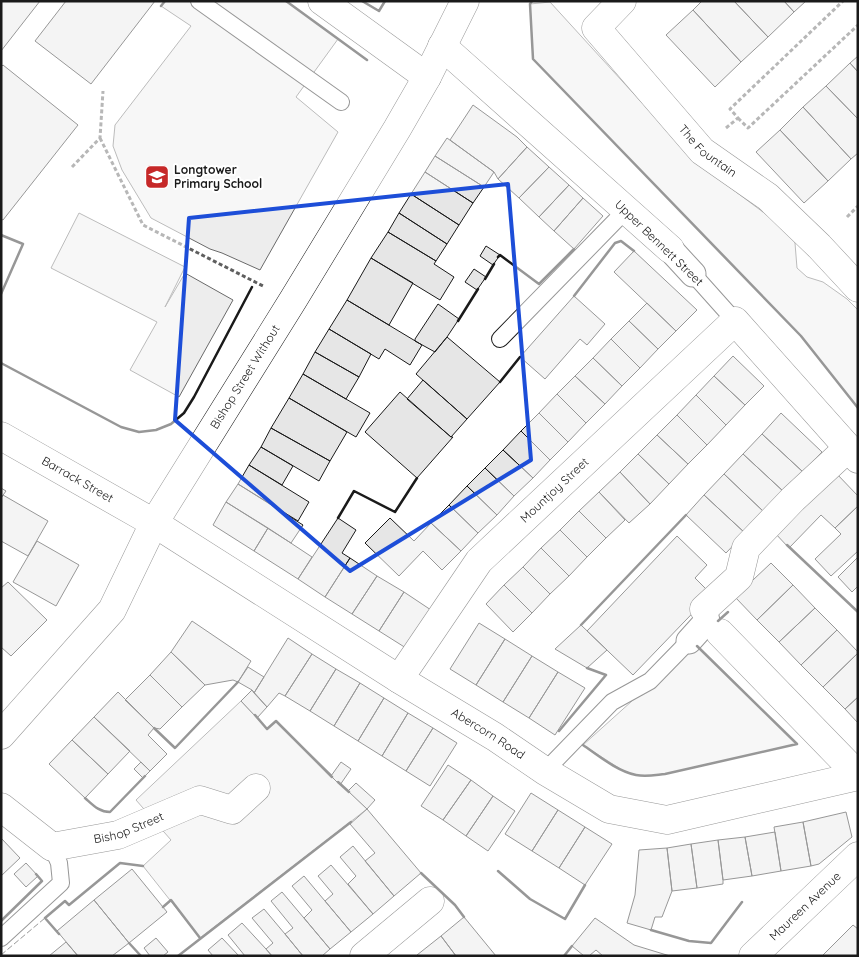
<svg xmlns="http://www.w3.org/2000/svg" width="859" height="957" font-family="Quicksand,sans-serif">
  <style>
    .built { fill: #ededed; stroke: #6a6a6a }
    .building { fill: #e6e6e6; stroke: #1a1a1a }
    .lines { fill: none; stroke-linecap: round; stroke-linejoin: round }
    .service-casing { stroke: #1a1a1a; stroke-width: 18 }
    .pedestrian-casing { stroke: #1a1a1a; stroke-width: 27 }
    .minor-casing { stroke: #1a1a1a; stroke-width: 29 }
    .tertiary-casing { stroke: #1a1a1a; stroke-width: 29 }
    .secondary-casing { stroke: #1a1a1a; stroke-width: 29 }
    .path { stroke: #5f5f5f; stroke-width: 3; stroke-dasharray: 4 2.5; stroke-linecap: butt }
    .service { stroke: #fff; stroke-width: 16 }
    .pedestrian { stroke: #fff; stroke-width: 25 }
    .minor { stroke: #fff; stroke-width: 28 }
    .tertiary { stroke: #fff; stroke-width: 28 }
    .secondary { stroke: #fff; stroke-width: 28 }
    .fence { stroke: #1a1a1a; stroke-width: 1; stroke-dasharray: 6 2.5; stroke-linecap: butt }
    .wall { stroke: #1a1a1a; stroke-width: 2.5 }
    .marked { fill: none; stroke: #1d4ed8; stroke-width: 4; stroke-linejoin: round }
    .labels { text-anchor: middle; stroke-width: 4; stroke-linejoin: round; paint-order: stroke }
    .street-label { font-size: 12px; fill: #1a1a1a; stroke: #fff }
    .poi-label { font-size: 12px; font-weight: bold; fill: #1a1a1a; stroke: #fff; text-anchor: start }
  </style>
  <rect width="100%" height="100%" fill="#fff"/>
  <path class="built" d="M 165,1 L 286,1 L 338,39 L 296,97 L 338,132 L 260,270 L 222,253 L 210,249 L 151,218 L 122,170 L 113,146 L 115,125 L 191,26 L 161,6 Z
    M 550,2 L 696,162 L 791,233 L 795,243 L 797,268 L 807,277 L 823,282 L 847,299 L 858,310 L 858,408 L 801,336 L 533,59 L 530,4 Z
    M 79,213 L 185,267 L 165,307 L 185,273 L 233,300 L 179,397 L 130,370 L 157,322 L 51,268 Z
    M 685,636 L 714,662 L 797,744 L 665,774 L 647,776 L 635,775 L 622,770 L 583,745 L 652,683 Z
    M 241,701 L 267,729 L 276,721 L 367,809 L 200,938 L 143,866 L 171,840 L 136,800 Z"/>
  <path class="building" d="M 1,1 L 40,1 L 1,51 Z
    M 66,1 L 155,1 L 91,84 L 35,41 Z
    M 702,1 L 734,1 L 768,37 L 741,62 L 693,10 Z
    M 734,1 L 784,1 L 794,12 L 768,37 Z
    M 784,1 L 806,1 L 794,12 Z
    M 693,10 L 741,62 L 715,87 L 666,35 Z
    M 858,56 L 858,72 L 850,63 Z
    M 850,63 L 858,72 L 858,119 L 826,86 Z
    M 3,65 L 78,125 L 3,220 L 1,219 L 1,67 Z
    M 826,86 L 858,119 L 858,153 L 851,159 L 803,107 Z
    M 473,105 L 517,137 L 527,147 L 498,179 L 494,172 L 450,140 Z
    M 803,107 L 851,159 L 828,181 L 780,130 Z
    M 780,130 L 828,181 L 804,203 L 756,152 Z
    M 447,138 L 494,172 L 484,187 L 435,156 Z
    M 527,147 L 549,167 L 519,198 L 498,179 Z
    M 435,156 L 484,187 L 473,203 L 425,172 Z
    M 549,167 L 569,185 L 539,217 L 519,198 Z
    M 425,172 L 473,203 L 459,225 L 411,194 Z
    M 569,185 L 583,198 L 554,231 L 539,217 Z
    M 411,194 L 459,225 L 447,244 L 399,213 Z
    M 583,198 L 603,216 L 574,249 L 554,231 Z
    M 399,213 L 447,244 L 436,261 L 388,232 Z
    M 388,232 L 436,261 L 434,264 L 454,277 L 440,300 L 371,258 Z
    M 486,246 L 500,255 L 493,265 L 480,256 Z
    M 634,251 L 697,310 L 676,331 L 614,272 Z
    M 371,258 L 413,283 L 389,325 L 347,300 Z
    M 474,269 L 486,277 L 477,290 L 465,282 Z
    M 574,296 L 605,324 L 587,345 L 580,339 L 545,379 L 520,357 Z
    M 347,300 L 422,345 L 410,365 L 385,349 L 379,359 L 329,329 Z
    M 647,303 L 676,331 L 658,349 L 629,321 Z
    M 438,304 L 459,319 L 447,337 L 435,352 L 415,341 L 415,339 Z
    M 629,321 L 658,349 L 640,368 L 611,339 Z
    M 329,329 L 371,354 L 359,377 L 315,352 Z
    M 447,337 L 500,382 L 467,419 L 416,374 Z
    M 611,339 L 640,368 L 622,386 L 593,358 Z
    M 315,352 L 359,377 L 346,399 L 303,374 Z
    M 733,356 L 764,386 L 745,405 L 714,376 Z
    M 593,358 L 622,386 L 605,404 L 575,376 Z
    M 303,374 L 370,413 L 356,437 L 289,398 Z
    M 575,376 L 605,404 L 586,423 L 557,394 Z
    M 714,376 L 745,405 L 726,425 L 696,395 Z
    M 423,380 L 467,419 L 451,437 L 407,399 Z
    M 400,392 L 451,437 L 453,437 L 417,478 L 365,432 Z
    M 557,394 L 586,423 L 568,442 L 539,413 Z
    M 696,395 L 726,425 L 707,445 L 677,415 Z
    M 289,398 L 347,432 L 330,461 L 271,428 Z
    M 539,413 L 568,442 L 550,460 L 521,431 Z
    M 781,413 L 822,452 L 803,472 L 762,434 Z
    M 677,415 L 707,445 L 688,464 L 657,435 Z
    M 271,428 L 330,461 L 319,481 L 261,447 Z
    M 521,431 L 550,460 L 533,478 L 503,450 Z
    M 762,434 L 803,472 L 784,492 L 743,454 Z
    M 657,435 L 688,464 L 669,484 L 638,454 Z
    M 261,447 L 293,466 L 282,485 L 249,465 Z
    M 503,450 L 533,478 L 514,496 L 485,468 Z
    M 638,454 L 669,484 L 650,504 L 620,472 Z
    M 743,454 L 784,492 L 764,512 L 724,474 Z
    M 249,465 L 309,502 L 298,521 L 238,484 Z
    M 485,468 L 514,496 L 497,515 L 467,486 Z
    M 620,472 L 650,504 L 629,523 L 599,492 Z
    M 835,472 L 858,496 L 858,506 L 835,528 L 821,515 L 789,548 L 774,532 Z
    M 724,474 L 764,512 L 745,533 L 704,495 Z
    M 238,484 L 303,525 L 291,543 L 226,502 Z
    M 467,486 L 497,515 L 478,533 L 449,505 Z
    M 1,488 L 6,491 L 1,498 Z
    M 599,492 L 625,520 L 606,538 L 579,511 Z
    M 3,495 L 48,521 L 28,556 L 1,541 L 1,498 Z
    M 704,495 L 745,533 L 726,553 L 686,515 Z
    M 226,502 L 268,528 L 254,551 L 213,525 Z
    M 449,505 L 478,533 L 461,551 L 431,523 Z
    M 858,506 L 858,551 L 831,576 L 815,559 L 841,534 L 835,528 Z
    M 579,511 L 606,538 L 587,557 L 560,530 Z
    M 338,518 L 356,530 L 342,553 L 350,558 L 325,597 L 298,579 Z
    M 390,518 L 414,541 L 431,523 L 461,551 L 442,570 L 423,551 L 399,576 L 365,543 Z
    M 268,528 L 312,557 L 298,579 L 254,551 Z
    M 560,530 L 587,557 L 569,576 L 541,548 Z
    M 677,536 L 707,565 L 695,578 L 711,594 L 633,675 L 587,631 Z
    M 37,541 L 79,565 L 56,606 L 13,582 Z
    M 541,548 L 569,576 L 550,594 L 523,567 Z
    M 858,557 L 858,586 L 852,592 L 838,577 Z
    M 350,558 L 377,576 L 352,614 L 325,597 Z
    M 771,563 L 793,585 L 757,620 L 735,597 Z
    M 523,567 L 550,594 L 532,613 L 504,585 Z
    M 377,576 L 404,592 L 379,631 L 352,614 Z
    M 8,582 L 47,620 L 11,656 L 1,647 L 1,588 Z
    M 504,585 L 532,613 L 513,632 L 486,604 Z
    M 793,585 L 815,608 L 779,642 L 757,620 Z
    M 404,592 L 431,610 L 406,648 L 379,631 Z
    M 815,608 L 837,630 L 801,665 L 779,642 Z
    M 192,621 L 251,661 L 238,682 L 233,680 L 205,685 L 171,652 Z
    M 479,623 L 505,639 L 476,685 L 450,669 Z
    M 581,625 L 607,650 L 587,668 L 555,649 Z
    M 837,630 L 858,652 L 858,653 L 823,687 L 801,665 Z
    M 288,638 L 312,654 L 285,696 L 279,693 L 267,707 L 254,693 Z
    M 505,639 L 532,656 L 503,702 L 476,685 Z
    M 171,652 L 205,685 L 182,707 L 150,675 Z
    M 858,653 L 858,697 L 845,709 L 823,687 Z
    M 312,654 L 336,669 L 310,711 L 285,696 Z
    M 532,656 L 558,672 L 529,718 L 503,702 Z
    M 248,667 L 264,677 L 254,693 L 252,690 L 238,682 Z
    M 336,669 L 360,683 L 334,726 L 310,711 Z
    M 558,672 L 585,688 L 555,735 L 529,718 Z
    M 150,675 L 182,707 L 160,729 L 154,728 L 125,700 Z
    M 360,683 L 384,698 L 358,741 L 334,726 Z
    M 252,690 L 267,707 L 257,718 L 241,701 Z
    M 118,692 L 154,728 L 148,735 L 167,754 L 150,771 L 94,717 Z
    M 858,697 L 858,723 L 845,709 Z
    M 384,698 L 408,713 L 382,756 L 358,741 Z
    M 408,713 L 433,728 L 406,771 L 382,756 Z
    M 94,717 L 130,751 L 108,774 L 72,740 Z
    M 433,728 L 457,743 L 430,786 L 406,771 Z
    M 72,740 L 108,774 L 85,798 L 49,764 Z
    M 141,762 L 150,771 L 143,778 L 134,769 Z
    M 341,762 L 351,769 L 340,785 L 331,776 Z
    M 448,765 L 471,780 L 443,820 L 421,806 Z
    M 471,780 L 493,796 L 466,836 L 443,820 Z
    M 356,783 L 375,800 L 367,809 L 348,791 Z
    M 531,793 L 558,810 L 532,851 L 505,834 Z
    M 493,796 L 515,811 L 488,851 L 466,836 Z
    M 367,809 L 421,873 L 394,896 L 365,861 L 375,853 L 350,824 Z
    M 558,810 L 585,827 L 559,868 L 532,851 Z
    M 846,812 L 852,837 L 819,864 L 811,866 L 803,822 Z
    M 803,822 L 811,866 L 781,871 L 774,827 Z
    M 585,827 L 612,844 L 585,885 L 559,868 Z
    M 775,832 L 781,871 L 752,876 L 745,837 Z
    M 745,837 L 752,876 L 723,880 L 718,840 Z
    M 1,838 L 20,858 L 1,876 Z
    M 718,840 L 723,880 L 723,884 L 697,888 L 691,844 Z
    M 691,844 L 697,888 L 672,891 L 667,848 Z
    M 353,846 L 394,896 L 373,914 L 348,884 L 356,876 L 340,857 Z
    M 667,848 L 672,891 L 662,917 L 655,917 L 651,930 L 627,923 L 635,895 L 639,850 Z
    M 26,863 L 38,876 L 26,887 L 14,874 Z
    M 331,865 L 373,914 L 351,932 L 325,901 L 333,894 L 318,876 Z
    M 132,869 L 167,912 L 129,943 L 94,900 Z
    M 304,876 L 351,932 L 330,949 L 304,918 L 312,910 L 292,886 Z
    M 282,892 L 330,949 L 322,956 L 303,956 L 285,934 L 293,928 L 271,901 Z
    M 94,900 L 129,943 L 112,956 L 78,956 L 57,931 Z
    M 264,909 L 285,934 L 303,956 L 272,956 L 266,949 L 273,943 L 252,918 Z
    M 464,917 L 496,956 L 456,956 L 441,936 Z
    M 595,918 L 634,945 L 670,956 L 603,956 L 596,950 L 589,956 L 584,956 L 572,946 Z
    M 242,923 L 266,949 L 272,956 L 245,956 L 228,935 Z
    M 853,925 L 858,929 L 858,956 L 822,956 Z
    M 441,936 L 456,956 L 418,956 L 417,955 Z
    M 156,938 L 168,952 L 163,956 L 150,956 L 144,948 Z
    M 222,938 L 239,956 L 213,956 L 208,950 Z
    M 66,942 L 78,956 L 49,956 Z"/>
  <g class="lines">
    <defs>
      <path id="service" d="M 199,1 L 341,102
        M 693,274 L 735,321
        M 500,339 L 626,210
        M 545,771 L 612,702 L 650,681 L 689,641
        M 1,938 L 61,883 L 59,863 L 52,847"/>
      <path id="pedestrian" d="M 670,249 L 693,274
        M 689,641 L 707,621 L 704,609"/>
      <g id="minor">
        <path d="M 322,1 L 427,77"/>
        <path id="s1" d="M 622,1 L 596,28 L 702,151 L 768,197 L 819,246 L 858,288"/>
        <path d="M 442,46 L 670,249"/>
        <path d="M 704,609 L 739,577 L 746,548 L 793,499 L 848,448"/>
        <path d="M 720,633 L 858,775"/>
        <path id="s2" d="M 399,679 L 479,561 L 735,321 L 858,459"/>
        <path id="s3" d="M 1,807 L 52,847 L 118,835 L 200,800 L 232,810 L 256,788"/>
        <path d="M 364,956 L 430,901"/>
        <path id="s4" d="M 753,956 L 858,856"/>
      </g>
      <g id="tertiary">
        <path id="s5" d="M 1,735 L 112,610 L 154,523 L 293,300 L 397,129 L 427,77 L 465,1"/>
      </g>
      <g id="secondary">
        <path id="s6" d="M 1,436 L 154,523 L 399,679 L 495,737 L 545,771 L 609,809 L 667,820 L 858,776"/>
      </g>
    </defs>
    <use href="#service" class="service-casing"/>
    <use href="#pedestrian" class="pedestrian-casing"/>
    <use href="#minor" class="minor-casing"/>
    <use href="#tertiary" class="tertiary-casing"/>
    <use href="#secondary" class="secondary-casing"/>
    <path class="path" d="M 738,118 L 748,128 L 858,25
      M 726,128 L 738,118 L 730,109 L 843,1
      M 100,138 L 143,225 L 263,286
      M 72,167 L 100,138 L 103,91
      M 847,217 L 858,206"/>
    <use href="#service" class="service"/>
    <use href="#pedestrian" class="pedestrian"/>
    <use href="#minor" class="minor"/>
    <use href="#tertiary" class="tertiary"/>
    <use href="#secondary" class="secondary"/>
    <path class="fence" d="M 1,955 L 45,918"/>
    <path class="wall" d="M 286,1 L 367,60
      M 362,1 L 379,11 L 385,1
      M 532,1 L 530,4 L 533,59 L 801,336 L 858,408
      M 161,6 L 165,1
      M 1,235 L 23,244 L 1,294
      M 498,257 L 500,255 L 539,284 L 574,249
      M 485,279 L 494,264
      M 574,296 L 615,243 L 621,241 L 634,251
      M 458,321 L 478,289
      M 1,363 L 121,427 L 139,432 L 156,430 L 171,424 L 184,413 L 194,397 L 252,287
      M 500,382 L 520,357
      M 338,518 L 354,491 L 395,512 L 417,478
      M 787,545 L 858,612
      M 718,621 L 728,612
      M 581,625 L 686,515
      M 255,715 L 267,729 L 276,721 L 332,777
      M 154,728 L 175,748 L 238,682
      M 559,731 L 606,675 L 587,668
      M 583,745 C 599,756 617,771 636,775 C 646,777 655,775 665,774 L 797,744 L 697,646
      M 338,782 L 349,792
      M 85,798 C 93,805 99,812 110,812 L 145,776
      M 498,871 L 530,899 L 565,919 L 585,885
      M 421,873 L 455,905 L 464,917
      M 163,907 L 171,900 L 200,938
      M 1,921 L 42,881 L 36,874
      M 651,930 L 689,941 L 711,943 L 742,902
      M 59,934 L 45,918 L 65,901 L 69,905 L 120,863 L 143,866
      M 129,943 L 141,956
      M 178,956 L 351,822
      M 564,956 L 572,946"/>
  </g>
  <path d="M0 0H859V957H0ZM 508,184 L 531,460 L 350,571 L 175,420 L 189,218 Z" fill="#fff" fill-opacity=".55" fill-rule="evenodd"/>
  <path class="marked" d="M 508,184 L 531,460 L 350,571 L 175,420 L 189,218 Z"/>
  <defs>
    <symbol id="school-square" viewBox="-11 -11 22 22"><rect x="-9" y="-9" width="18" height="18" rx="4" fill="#c62828" stroke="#fff"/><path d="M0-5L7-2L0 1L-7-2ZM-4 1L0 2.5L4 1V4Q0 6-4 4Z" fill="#fff"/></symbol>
  </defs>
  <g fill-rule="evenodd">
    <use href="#school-square" x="143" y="163" width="28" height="28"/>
  </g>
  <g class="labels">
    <g class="street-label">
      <text dy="4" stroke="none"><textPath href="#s1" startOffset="204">The Fountain</textPath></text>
      <text transform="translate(659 243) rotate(44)" y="4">Upper Bennett Street</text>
      <text dy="4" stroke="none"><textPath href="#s5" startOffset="436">Bishop Street Without</textPath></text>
      <text dy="4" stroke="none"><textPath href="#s6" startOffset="88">Barrack Street</textPath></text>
      <text dy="4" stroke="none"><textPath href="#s2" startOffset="246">Mountjoy Street</textPath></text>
      <text dy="4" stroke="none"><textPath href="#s6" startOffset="571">Abercorn Road</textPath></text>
      <text dy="4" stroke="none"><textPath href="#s3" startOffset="144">Bishop Street</textPath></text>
      <text dy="4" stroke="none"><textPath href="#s4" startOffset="72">Maureen Avenue</textPath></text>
    </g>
    <g class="poi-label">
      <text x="174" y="174">Longtower<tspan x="174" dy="14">Primary School</tspan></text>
    </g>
  </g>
  <rect width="859" height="957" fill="none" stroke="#1a1a1a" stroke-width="5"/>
</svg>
